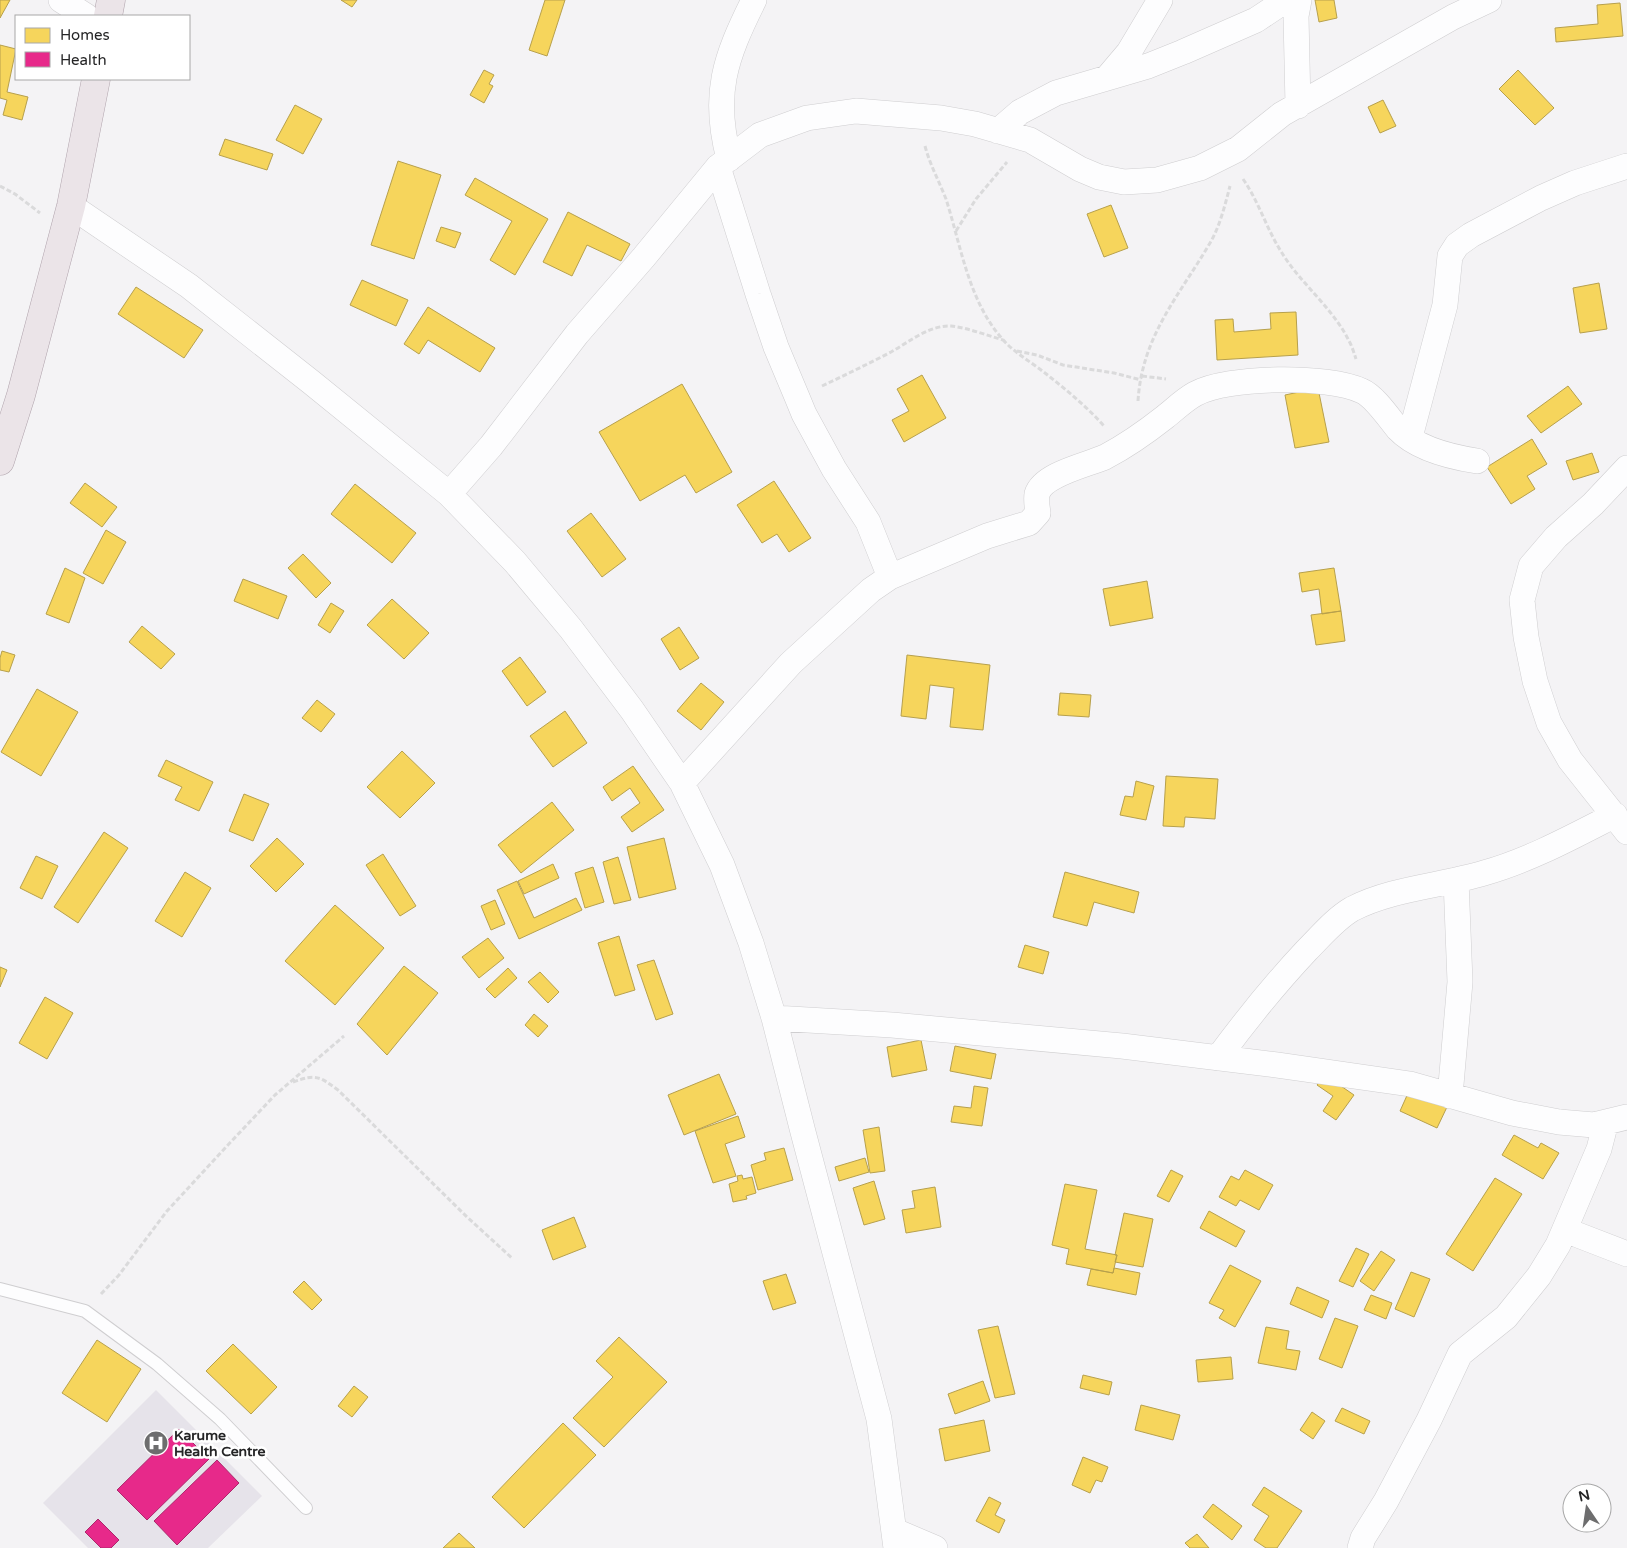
<svg xmlns="http://www.w3.org/2000/svg" width="1627" height="1548" font-family="'Varela Round',sans-serif">
  <style>
    .built { fill: #e6e3ea }
    .homes { fill: #f6d55c; stroke: #b7a04c }
    .health { fill: #e7298a; stroke: #ad286c }
    .lines { fill: none; stroke-linecap: round; stroke-linejoin: round }
    .lane-casing { stroke: #cfced0; stroke-width: 14 }
    .street-casing { stroke: #cfced0; stroke-width: 26 }
    .primary-casing { stroke: #b0a3ac; stroke-width: 29 }
    .path { stroke: #dadadb; stroke-width: 3; stroke-dasharray: 5 2.5; stroke-linecap: butt }
    .lane { stroke: #fdfdfe; stroke-width: 12 }
    .street { stroke: #fdfdfe; stroke-width: 25 }
    .primary { stroke: #ebe4e8; stroke-width: 28 }
    .labels { text-anchor: middle; stroke-width: 5; stroke-linejoin: round; paint-order: stroke }
    .poi-label { font-size: 14px; font-weight: bold; fill: #252526; stroke: #fff; text-anchor: start }
  </style>
  <rect width="100%" height="100%" fill="#f4f3f5"/>
  <path class="built" d="M 156,1390 L 262,1496 L 208,1548 L 88,1548 L 43,1503 Z"/>
  <path class="homes" d="M 0,0 L 10,0 L 0,18 Z
    M 341,0 L 357,0 L 352,7 Z
    M 545,0 L 565,0 L 547,56 L 529,50 Z
    M 1315,0 L 1334,0 L 1337,18 L 1319,22 Z
    M 1620,3 L 1623,36 L 1556,42 L 1555,28 L 1598,24 L 1597,5 Z
    M 0,45 L 16,49 L 7,92 L 28,97 L 22,120 L 3,115 L 7,100 L 0,98 Z
    M 484,70 L 494,75 L 489,84 L 493,86 L 484,103 L 470,95 Z
    M 1518,70 L 1554,108 L 1535,125 L 1499,89 Z
    M 1383,100 L 1396,126 L 1380,133 L 1368,107 Z
    M 295,105 L 322,119 L 303,154 L 276,140 Z
    M 225,139 L 273,154 L 267,170 L 219,155 Z
    M 398,161 L 441,175 L 414,259 L 371,245 Z
    M 475,178 L 548,219 L 515,275 L 490,260 L 512,221 L 465,195 Z
    M 1111,205 L 1128,248 L 1104,257 L 1087,214 Z
    M 568,212 L 630,244 L 621,261 L 587,245 L 572,276 L 543,262 Z
    M 441,227 L 461,233 L 455,248 L 436,241 Z
    M 362,280 L 408,300 L 396,326 L 350,305 Z
    M 1599,283 L 1607,329 L 1580,333 L 1573,288 Z
    M 136,287 L 203,330 L 184,358 L 118,314 Z
    M 428,307 L 495,348 L 480,372 L 428,340 L 419,354 L 404,344 Z
    M 1296,312 L 1298,355 L 1217,360 L 1215,320 L 1233,319 L 1234,332 L 1271,329 L 1270,313 Z
    M 922,375 L 946,418 L 904,442 L 892,420 L 909,411 L 897,389 Z
    M 682,384 L 732,472 L 696,493 L 685,475 L 640,501 L 599,432 Z
    M 1568,386 L 1582,404 L 1541,433 L 1527,416 Z
    M 1318,388 L 1329,442 L 1295,448 L 1285,395 Z
    M 1532,439 L 1547,464 L 1527,476 L 1535,489 L 1511,504 L 1487,467 Z
    M 1592,453 L 1599,472 L 1573,480 L 1566,461 Z
    M 774,481 L 811,538 L 789,552 L 777,534 L 762,543 L 737,505 Z
    M 85,483 L 117,507 L 102,527 L 70,503 Z
    M 355,484 L 416,533 L 392,563 L 331,514 Z
    M 591,513 L 626,559 L 602,577 L 567,531 Z
    M 106,530 L 126,542 L 103,584 L 83,573 Z
    M 303,554 L 331,583 L 316,598 L 288,568 Z
    M 65,568 L 85,578 L 69,623 L 46,614 Z
    M 1334,568 L 1341,611 L 1322,614 L 1319,589 L 1302,592 L 1299,573 Z
    M 243,579 L 287,596 L 278,619 L 234,601 Z
    M 1147,581 L 1153,618 L 1110,626 L 1103,589 Z
    M 392,599 L 429,633 L 404,659 L 367,625 Z
    M 331,603 L 344,611 L 330,633 L 318,625 Z
    M 1341,611 L 1345,641 L 1316,645 L 1311,615 Z
    M 142,626 L 175,654 L 161,669 L 129,642 Z
    M 679,627 L 699,658 L 680,670 L 661,639 Z
    M 2,651 L 15,655 L 9,672 L 0,670 L 0,658 Z
    M 907,655 L 990,665 L 983,730 L 950,727 L 954,688 L 930,685 L 926,719 L 901,716 Z
    M 520,657 L 546,692 L 527,706 L 502,671 Z
    M 701,683 L 724,702 L 701,730 L 677,711 Z
    M 37,689 L 78,712 L 41,776 L 1,752 Z
    M 1060,693 L 1091,695 L 1089,717 L 1058,715 Z
    M 317,700 L 335,714 L 321,732 L 302,718 Z
    M 565,711 L 587,743 L 553,767 L 530,736 Z
    M 402,751 L 435,783 L 400,818 L 367,787 Z
    M 166,760 L 213,782 L 199,811 L 175,800 L 182,787 L 158,776 Z
    M 633,766 L 664,810 L 632,832 L 621,817 L 640,803 L 630,788 L 612,801 L 603,787 Z
    M 1166,776 L 1218,779 L 1215,819 L 1185,817 L 1184,827 L 1163,826 Z
    M 1136,781 L 1154,786 L 1146,820 L 1120,815 L 1125,796 L 1133,797 Z
    M 244,794 L 269,804 L 253,841 L 229,831 Z
    M 552,802 L 574,830 L 521,873 L 498,845 Z
    M 104,832 L 128,848 L 78,923 L 54,907 Z
    M 277,838 L 304,864 L 276,892 L 250,866 Z
    M 664,838 L 676,889 L 639,898 L 627,847 Z
    M 383,854 L 416,906 L 400,916 L 366,865 Z
    M 36,856 L 58,866 L 42,899 L 20,888 Z
    M 618,857 L 631,900 L 614,904 L 603,862 Z
    M 553,864 L 559,878 L 524,894 L 518,881 Z
    M 593,867 L 604,902 L 585,908 L 575,873 Z
    M 185,872 L 211,888 L 182,937 L 155,921 Z
    M 1065,872 L 1139,892 L 1134,913 L 1094,902 L 1087,926 L 1053,917 Z
    M 517,881 L 534,918 L 576,898 L 582,910 L 519,939 L 497,890 Z
    M 495,900 L 505,924 L 491,930 L 481,906 Z
    M 335,905 L 384,948 L 335,1005 L 285,961 Z
    M 619,936 L 635,990 L 615,996 L 598,943 Z
    M 488,938 L 504,958 L 479,978 L 462,957 Z
    M 1025,945 L 1049,952 L 1043,974 L 1018,967 Z
    M 654,960 L 673,1014 L 656,1020 L 637,965 Z
    M 404,966 L 438,993 L 387,1055 L 357,1024 Z
    M 0,967 L 7,970 L 0,987 Z
    M 508,968 L 517,978 L 495,998 L 486,989 Z
    M 540,972 L 559,992 L 548,1003 L 528,982 Z
    M 45,997 L 73,1013 L 47,1059 L 19,1043 Z
    M 534,1014 L 548,1026 L 538,1037 L 525,1025 Z
    M 921,1040 L 927,1070 L 892,1077 L 887,1047 Z
    M 955,1046 L 996,1054 L 991,1079 L 950,1071 Z
    M 719,1074 L 736,1114 L 684,1135 L 668,1095 Z
    M 1325,1075 L 1354,1095 L 1336,1120 L 1323,1111 L 1333,1096 L 1317,1085 Z
    M 974,1086 L 988,1088 L 982,1126 L 951,1122 L 954,1106 L 971,1108 Z
    M 1409,1091 L 1447,1107 L 1437,1128 L 1400,1111 Z
    M 738,1116 L 745,1137 L 725,1144 L 736,1176 L 713,1183 L 695,1131 Z
    M 879,1127 L 885,1171 L 870,1173 L 863,1130 Z
    M 1514,1135 L 1538,1148 L 1541,1143 L 1559,1153 L 1543,1179 L 1502,1155 Z
    M 784,1148 L 793,1180 L 758,1190 L 751,1165 L 766,1160 L 764,1153 Z
    M 865,1158 L 869,1172 L 839,1181 L 835,1167 Z
    M 1171,1170 L 1183,1176 L 1169,1202 L 1157,1196 Z
    M 1245,1170 L 1273,1185 L 1259,1210 L 1240,1200 L 1236,1206 L 1219,1197 L 1231,1176 L 1239,1180 Z
    M 742,1175 L 743,1179 L 752,1177 L 756,1193 L 746,1196 L 747,1199 L 733,1202 L 729,1184 L 738,1181 L 737,1176 Z
    M 1495,1178 L 1522,1194 L 1473,1271 L 1446,1254 Z
    M 874,1181 L 885,1219 L 864,1225 L 853,1188 Z
    M 1065,1184 L 1097,1190 L 1085,1249 L 1117,1255 L 1113,1273 L 1066,1264 L 1069,1249 L 1052,1245 Z
    M 935,1187 L 941,1227 L 906,1233 L 902,1210 L 915,1208 L 912,1191 Z
    M 1209,1211 L 1245,1231 L 1236,1247 L 1200,1228 Z
    M 1124,1213 L 1153,1219 L 1143,1267 L 1115,1262 L 1117,1255 L 1115,1255 Z
    M 574,1217 L 586,1247 L 553,1260 L 542,1230 Z
    M 1356,1248 L 1369,1254 L 1353,1287 L 1339,1281 Z
    M 1381,1251 L 1395,1260 L 1374,1291 L 1360,1281 Z
    M 1230,1265 L 1261,1281 L 1235,1327 L 1219,1318 L 1224,1310 L 1209,1303 Z
    M 1114,1268 L 1140,1273 L 1136,1295 L 1087,1285 L 1091,1269 L 1113,1273 Z
    M 1411,1272 L 1430,1279 L 1414,1317 L 1395,1309 Z
    M 786,1274 L 796,1303 L 773,1310 L 763,1281 Z
    M 304,1281 L 322,1300 L 312,1310 L 293,1292 Z
    M 1297,1287 L 1329,1301 L 1322,1318 L 1290,1304 Z
    M 1371,1295 L 1392,1303 L 1386,1319 L 1364,1310 Z
    M 1335,1318 L 1358,1326 L 1342,1368 L 1319,1359 Z
    M 998,1326 L 1015,1394 L 995,1398 L 978,1330 Z
    M 1266,1327 L 1289,1331 L 1286,1349 L 1300,1351 L 1296,1370 L 1258,1363 Z
    M 619,1337 L 667,1382 L 604,1447 L 573,1418 L 613,1377 L 596,1361 Z
    M 97,1340 L 141,1369 L 107,1422 L 62,1393 Z
    M 233,1344 L 277,1387 L 251,1414 L 206,1371 Z
    M 1231,1357 L 1233,1379 L 1198,1382 L 1196,1360 Z
    M 1083,1375 L 1112,1382 L 1109,1395 L 1080,1388 Z
    M 983,1381 L 990,1401 L 955,1414 L 948,1394 Z
    M 354,1386 L 368,1397 L 352,1417 L 338,1406 Z
    M 1141,1405 L 1180,1415 L 1173,1440 L 1135,1430 Z
    M 1342,1408 L 1370,1421 L 1364,1434 L 1335,1421 Z
    M 1312,1412 L 1325,1421 L 1313,1439 L 1300,1430 Z
    M 984,1420 L 990,1451 L 945,1461 L 939,1429 Z
    M 563,1423 L 596,1455 L 524,1528 L 492,1497 Z
    M 1083,1457 L 1108,1467 L 1102,1482 L 1096,1480 L 1090,1493 L 1072,1485 Z
    M 1264,1487 L 1302,1511 L 1277,1548 L 1266,1548 L 1254,1540 L 1269,1516 L 1252,1505 Z
    M 989,1497 L 1001,1503 L 995,1515 L 1005,1520 L 999,1533 L 976,1521 Z
    M 1213,1504 L 1242,1526 L 1232,1540 L 1203,1517 Z
    M 459,1533 L 475,1548 L 443,1548 Z
    M 1197,1534 L 1209,1548 L 1190,1548 L 1185,1543 Z"/>
  <path class="health" d="M 179,1429 L 209,1459 L 147,1520 L 117,1490 Z
    M 217,1460 L 239,1483 L 177,1545 L 154,1521 Z
    M 98,1519 L 119,1540 L 111,1548 L 101,1548 L 85,1532 Z"/>
  <g class="lines">
    <defs>
      <path id="lane" d="M 0,1289 L 85,1311 L 157,1364 L 220,1419 L 306,1508"/>
      <path id="street" d="M 61,0 L 86,16
        M 1107,78 L 1129,52 L 1160,0
        M 1298,106 L 1296,16 L 1299,0
        M 998,131 L 1020,112 L 1056,93 L 1148,66 L 1183,52 L 1256,20 L 1286,0
        M 729,159 C 712,94 725,58 754,0
        M 718,167 L 758,294 L 776,347 L 797,397 L 804,414 L 834,469 L 868,522 L 890,577
        M 71,206 L 189,286 L 311,382 L 449,494 L 515,562 L 571,629 L 632,710 L 682,783 L 722,865 L 751,943 L 774,1018 L 803,1132 L 879,1419 L 896,1548
        M 1410,437 L 1445,305 L 1450,256 L 1457,245 L 1471,235 L 1541,198 L 1575,183 L 1627,166
        M 1627,468 L 1593,504 L 1556,537 L 1531,566 L 1522,600 L 1526,637 L 1535,681 L 1549,723 L 1570,760 L 1627,832
        M 449,494 L 491,446 L 577,334 L 644,257 L 718,167 L 760,135 L 807,118 L 856,111 L 941,118 L 975,124 L 1030,140 L 1080,169 L 1099,177 L 1124,182 L 1157,180 L 1200,168 L 1238,149 L 1282,114 L 1453,17 L 1489,0
        M 682,783 L 791,663 L 871,590 L 890,577 L 987,536 L 1029,523 L 1038,513 C 1037,507 1036,500 1037,494 C 1043,474 1087,465 1105,457 C 1126,446 1146,432 1165,417 C 1174,410 1184,400 1195,394 C 1228,376 1328,375 1362,391 C 1374,396 1389,418 1398,429 C 1417,449 1451,457 1477,461
        M 774,1018 L 892,1025 L 1122,1046 L 1277,1065 L 1410,1084 L 1512,1113 L 1559,1122 L 1594,1125 L 1627,1117
        M 1218,1058 C 1246,1020 1275,984 1307,950 C 1321,936 1335,919 1352,909 C 1393,888 1441,886 1484,873 C 1530,860 1572,837 1615,815
        M 1450,1096 L 1460,982 L 1456,880
        M 1565,1230 L 1627,1254
        M 895,1531 L 935,1548
        M 1360,1548 L 1363,1538 L 1386,1501 L 1429,1420 L 1460,1354 L 1506,1317 L 1539,1276 L 1558,1245 L 1599,1149 L 1606,1122"/>
      <path id="primary" d="M 108,16 L 111,0
        M 0,461 L 21,395 L 71,206 L 96,79"/>
    </defs>
    <use href="#lane" class="lane-casing"/>
    <use href="#street" class="street-casing"/>
    <use href="#primary" class="primary-casing"/>
    <path class="path" d="M 925,146 C 930,165 939,181 946,199 C 962,249 969,306 1008,345 C 1021,357 1037,366 1050,377 C 1069,392 1088,408 1104,426
      M 1243,179 C 1259,202 1267,230 1282,253 C 1301,284 1333,308 1349,341 C 1352,346 1354,353 1356,359
      M 0,186 L 15,194 L 40,213
      M 956,231 L 976,199 L 1007,162
      M 1017,351 L 1037,355 L 1063,365 L 1114,373 L 1141,380
      M 1142,376 L 1166,379
      M 822,386 C 845,375 868,364 891,352 C 909,342 929,325 951,326 C 968,328 986,335 1003,340
      M 1138,401 C 1142,336 1179,296 1210,243 C 1220,226 1225,205 1230,186
      M 293,1082 C 316,1074 319,1076 338,1090 L 467,1217 L 513,1259
      M 101,1294 L 119,1275 L 167,1211 L 227,1146 L 275,1095 L 344,1036"/>
    <use href="#lane" class="lane"/>
    <use href="#street" class="street"/>
    <use href="#primary" class="primary"/>
  </g>
  <defs>
    <symbol id="hospital-disc" viewBox="-11 -11 22 22"><circle r="9.5" fill="#6d6d6e" stroke="#fff"/><path d="M-5-5h3v3.5h4V-5h3V5h-3V1.5h-4V5h-3Z" fill="#fff"/></symbol>
  </defs>
  <g fill-rule="evenodd">
    <use href="#hospital-disc" x="142" y="1429" width="28" height="28"/>
  </g>
  <g class="labels">
    <g class="poi-label">
      <text x="174" y="1440">Karume<tspan x="174" dy="16">Health Centre</tspan></text>
    </g>
  </g>
  <rect x="15" y="15" width="175" height="65" fill="#ffffff" stroke="#a8a8a8"/>
  <rect x="25" y="28" width="25" height="15" fill="#f6d55c" stroke="#a8a8a8"/>
  <text x="60" y="40" font-size="15" fill="#252526">Homes</text>
  <rect x="25" y="52" width="25" height="15" fill="#e7298a" stroke="#a8a8a8"/>
  <text x="60" y="65" font-size="15" fill="#252526">Health</text>
  <g transform="translate(1587 1508) rotate(347)"><circle r="24" fill="#ffffff" stroke="#a8a8a8"/>
  <path d="M0-4L9 19L0 12L-9 19Z" fill="#6d6d6e"/>
  <text y="-8" font-size="14" font-weight="bold" text-anchor="middle" fill="#252526">N</text>
  </g>
</svg>
